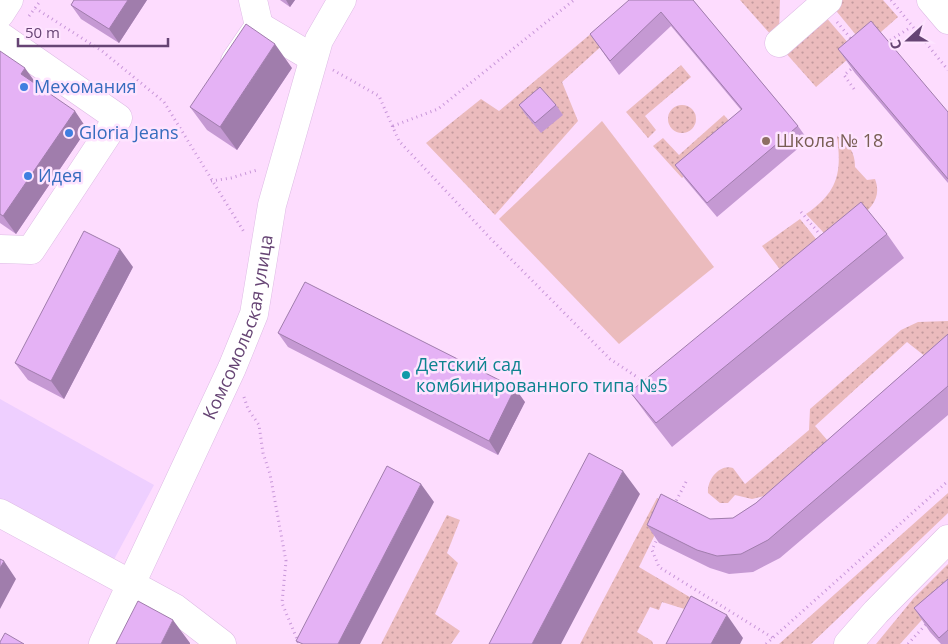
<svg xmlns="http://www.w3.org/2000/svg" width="948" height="644" font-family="'Open Sans',sans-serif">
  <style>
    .commercial { fill: #eecfff }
    .grass { fill: url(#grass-dots) }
    .garden { fill: #ebbbbd }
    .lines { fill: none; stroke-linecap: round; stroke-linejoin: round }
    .minor-casing { stroke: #ddbbe4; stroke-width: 29 }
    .path { stroke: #c896d9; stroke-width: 3; stroke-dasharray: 1 4; stroke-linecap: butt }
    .minor { stroke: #fff; stroke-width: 28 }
    .wall { fill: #c599d3 }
    .shaded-wall { fill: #a07dac }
    .building { fill: #e5b2f5; stroke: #a07dac }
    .shop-dot { fill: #3f7fe0; stroke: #fee4ff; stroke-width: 2 }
    .education-dot { fill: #8d6e63; stroke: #fee4ff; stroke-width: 2 }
    .culture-dot { fill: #0f9aa8; stroke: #fee4ff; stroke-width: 2 }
    .labels { text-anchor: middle; stroke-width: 5; stroke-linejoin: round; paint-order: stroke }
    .shop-label { font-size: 18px; fill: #366cbe; stroke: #fee4ff; text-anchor: start }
    .education-label { font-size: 18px; fill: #785e54; stroke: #fee4ff; text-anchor: start }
    .street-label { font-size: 18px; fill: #664474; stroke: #fee4ff }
    .culture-label { font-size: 18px; fill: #0d838f; stroke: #fee4ff; text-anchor: start }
  </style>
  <defs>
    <pattern id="grass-dots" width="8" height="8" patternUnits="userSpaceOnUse" patternTransform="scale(1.25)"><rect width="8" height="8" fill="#ebbbbd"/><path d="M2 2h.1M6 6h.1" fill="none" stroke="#c29a9e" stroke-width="1.8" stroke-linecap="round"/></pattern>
  </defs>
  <rect width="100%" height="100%" fill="#fddcfe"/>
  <path class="commercial" d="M 0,399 L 154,485 L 111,565 L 0,509 Z"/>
  <path class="grass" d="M 631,0 L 652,0 L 562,82 L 578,121 L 495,215 L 426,143 L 481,99 L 499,111 Z
    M 740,0 L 780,0 L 779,32 L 773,37 Z
    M 841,0 L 883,0 L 898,17 L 865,46 L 833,7 Z
    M 824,15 L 856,52 L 816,87 L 784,51 Z
    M 681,65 L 691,77 L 645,116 L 656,130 L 648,138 L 626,112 Z
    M668 119a14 14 0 1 1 28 0a14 14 0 1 1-28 0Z
    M 724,115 L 736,129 L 682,178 L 653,146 L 663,138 L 679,155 Z
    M 837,136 C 849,144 855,152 855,167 L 867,180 L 875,179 C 887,210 847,224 825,234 L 806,214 C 838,192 842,173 837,136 Z
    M 800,219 L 820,244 L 782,272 L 762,246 Z
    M 948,321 L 948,343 L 926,357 L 907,342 L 815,426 L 828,441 L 764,496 L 752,499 L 735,495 L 728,503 L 720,503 L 708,493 C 707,480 719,464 733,468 L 745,484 L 809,430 L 810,409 L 901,330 L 918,322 Z
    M 948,493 L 948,513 L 811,644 L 779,644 Z
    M 657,498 L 669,506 L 639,567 L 698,602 L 691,611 L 662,602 L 659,610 L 650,607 L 637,632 L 652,641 L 653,644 L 580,644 Z
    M 447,515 L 460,520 L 447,553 L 458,563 L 435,614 L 460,631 L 451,644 L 381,644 Z
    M 948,564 L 948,591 L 900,644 L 876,644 L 913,599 Z"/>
  <path class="garden" d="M 602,121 L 714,267 L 619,344 L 499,219 Z"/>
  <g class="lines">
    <defs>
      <g id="minor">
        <path d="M 253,0 L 259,26"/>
        <path d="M 931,0 L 948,20"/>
        <path d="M 0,14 L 9,0"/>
        <path d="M 0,36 L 118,118 L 31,250 L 0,249"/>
        <path d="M 779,43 L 828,0"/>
        <path d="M 235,61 L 259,26 L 313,58"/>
        <path d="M 0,513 L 175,608 L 222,644"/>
        <path id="s1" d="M 103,644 L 232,368 L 254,314 L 272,205 L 319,40 L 342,0"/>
        <path d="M 848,644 L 876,612 L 948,539"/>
      </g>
    </defs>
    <use href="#minor" class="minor-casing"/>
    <path class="path" d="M 891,0 L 948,70
      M 35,8 L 102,51 L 164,102 L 244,232
      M 29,16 L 41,0
      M 837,22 L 852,40
      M 886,43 L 911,27
      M 333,70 L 379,96 L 399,141 L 491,239 L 610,359 L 646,383
      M 854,89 L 844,75 L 855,66
      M 393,126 L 438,109 L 574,0
      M 211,181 L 231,178 L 257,170
      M 801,212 L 822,237
      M 244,397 L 248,409 L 259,425 L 263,453 L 270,474 L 286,561 L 282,603 L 299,644
      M 674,505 L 687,480
      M 658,537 L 652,550 L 659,567 L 773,638
      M 766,644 L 948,481
      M 908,644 L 928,622"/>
    <use href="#minor" class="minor"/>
  </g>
  <path class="wall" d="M 74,0 L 147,0 L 119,43 L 81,19 L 71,5 Z
    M 280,0 L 295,0 L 290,7 Z
    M 693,0 L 798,126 L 808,140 L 717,217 L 685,179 L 675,165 L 741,110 L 671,26 L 619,75 L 590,34 Z
    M 838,49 L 948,112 L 948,183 L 855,73 Z
    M 0,51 L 38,86 L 87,129 L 16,234 L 0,223 Z
    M 292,68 L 237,150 L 207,130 L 190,107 Z
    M 519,105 L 556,105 L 563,115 L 541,133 L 525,114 Z
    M 887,234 L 904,258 L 672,447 L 647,415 L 630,392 Z
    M 133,267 L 64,399 L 28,380 L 15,363 Z
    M 278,333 L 525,402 L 498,455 L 288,347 Z
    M 948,334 L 948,415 L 780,558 L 753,572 L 729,574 L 710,568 L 659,543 L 647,525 L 710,519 L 733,518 L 756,503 Z
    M 948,579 L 948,644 L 941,644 L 930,632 L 914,608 Z"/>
  <path class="shaded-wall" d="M 128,0 L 147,0 L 119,43 L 109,29 Z
    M 286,0 L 295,0 L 290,7 Z
    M 275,44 L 292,68 L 237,150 L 220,127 Z
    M 25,68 L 38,86 L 21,74 Z
    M 75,111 L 87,129 L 16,234 L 3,216 Z
    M 120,249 L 133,267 L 64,399 L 51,381 Z
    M 515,388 L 525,402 L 498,455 L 489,441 Z
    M 623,471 L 640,494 L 561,644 L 532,644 Z
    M 421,484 L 434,502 L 360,644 L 338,644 Z
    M 4,561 L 16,579 L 0,609 L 0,568 Z
    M 727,615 L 743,638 L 740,644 L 711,644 Z
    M 173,620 L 190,643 L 190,644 L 161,644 Z"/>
  <path class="building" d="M 74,0 L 128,0 L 109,29 L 71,5 Z
    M 629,0 L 693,0 L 798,126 L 707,203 L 675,165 L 742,109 L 661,12 L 610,61 L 590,34 Z
    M 871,21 L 948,112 L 948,179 L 838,49 Z
    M 246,24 L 275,44 L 220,127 L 190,107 Z
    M 0,51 L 25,68 L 21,74 L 75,111 L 3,216 L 0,214 Z
    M 540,87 L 556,105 L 535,123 L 519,105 Z
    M 861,202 L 887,234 L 656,423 L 630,392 Z
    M 84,231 L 120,249 L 51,381 L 15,363 Z
    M 305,282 L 515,388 L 489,441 L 278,333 Z
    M 948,334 L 948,386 L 768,540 L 741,554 L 717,556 L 697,550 L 647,525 L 661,494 L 710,519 L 733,518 L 756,503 Z
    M 589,453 L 623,471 L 532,644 L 489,644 Z
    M 387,466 L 421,484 L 338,644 L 303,644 L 296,641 Z
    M 0,559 L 4,561 L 0,568 Z
    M 948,579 L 948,630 L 939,638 L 914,608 Z
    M 691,596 L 727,615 L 711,644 L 666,644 Z
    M 138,601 L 173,620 L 161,644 L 116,644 Z
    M 5,633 L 24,644 L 0,644 L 0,642 Z"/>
  <g class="shop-dot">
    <circle cx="24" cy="87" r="5"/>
    <circle cx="69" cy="133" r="5"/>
    <circle cx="28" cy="176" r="5"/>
  </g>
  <circle class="education-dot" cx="766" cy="141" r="5"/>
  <circle class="culture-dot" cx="406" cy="375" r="5"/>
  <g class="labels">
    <g class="shop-label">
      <text x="34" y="93">Мехомания</text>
      <text x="79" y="139">Gloria Jeans</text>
      <text x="38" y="182">Идея</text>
    </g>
    <g class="education-label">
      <text x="776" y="147">Школа № 18</text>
    </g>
    <g class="street-label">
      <text dy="6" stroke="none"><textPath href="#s1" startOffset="346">Комсомольская улица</textPath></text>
    </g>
    <g class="culture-label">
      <text x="416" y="371">Детский сад<tspan x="416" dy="21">комбинированного типа №5</tspan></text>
    </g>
  </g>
  <g transform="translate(908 40) rotate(249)" stroke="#fee4ff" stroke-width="4" paint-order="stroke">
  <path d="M0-4L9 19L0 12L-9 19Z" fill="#664474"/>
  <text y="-8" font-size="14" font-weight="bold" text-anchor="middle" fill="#664474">С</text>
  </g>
  <path d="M18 38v8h150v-8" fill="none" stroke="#664474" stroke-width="2.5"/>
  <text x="25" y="38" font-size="15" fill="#664474" stroke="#fee4ff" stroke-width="4" paint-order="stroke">50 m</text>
</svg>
